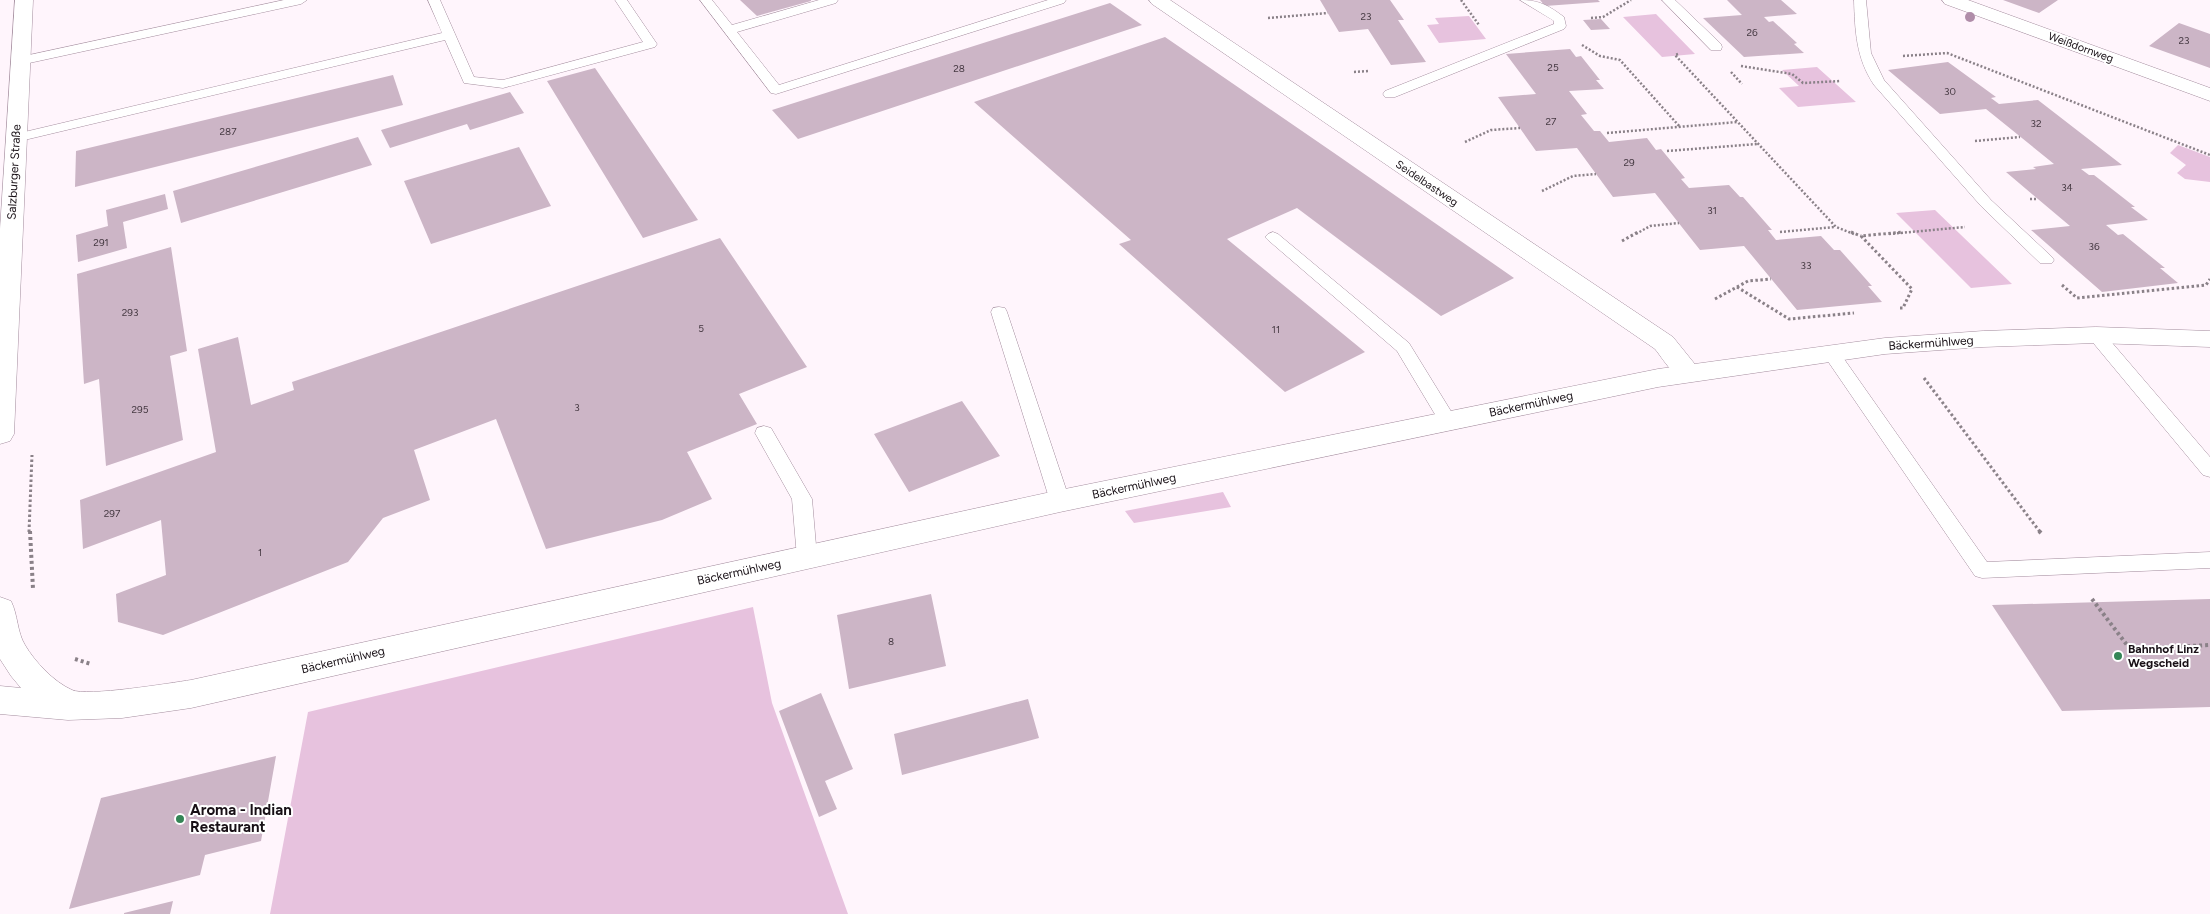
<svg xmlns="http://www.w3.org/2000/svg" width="2210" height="914" font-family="Figtree,sans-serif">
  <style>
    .green { fill: #e7c2de }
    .building { fill: #ccb5c6 }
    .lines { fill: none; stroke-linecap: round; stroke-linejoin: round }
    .lane-casing { stroke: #a48d9e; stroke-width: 1 }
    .street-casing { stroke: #a48d9e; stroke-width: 1 }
    .secondary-casing { stroke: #a48d9e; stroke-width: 1 }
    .path-far2 { stroke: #8a8188; stroke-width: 2.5; stroke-dasharray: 2 2; stroke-linecap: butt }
    .path-far1 { stroke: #8a8188; stroke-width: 3; stroke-dasharray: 2.5 2.5; stroke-linecap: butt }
    .path { stroke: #8a8188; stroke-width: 4; stroke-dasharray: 3 3; stroke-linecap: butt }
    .lane { fill: #fff; fill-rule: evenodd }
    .street { fill: #fff; fill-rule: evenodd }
    .secondary { fill: #fff; fill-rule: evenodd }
    .tree { fill: #b08da9 }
    .poi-dot { fill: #348556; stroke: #fff; stroke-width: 2 }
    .labels { text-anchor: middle; stroke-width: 4; stroke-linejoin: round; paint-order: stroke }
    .number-label { font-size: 10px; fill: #453942 }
    .far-street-label { font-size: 11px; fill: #181016; stroke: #fff }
    .street-label { font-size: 12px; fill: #181016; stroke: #fff }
    .poi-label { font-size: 12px; font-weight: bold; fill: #181016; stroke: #fff; text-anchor: start }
    .near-poi-label { font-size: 15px; font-weight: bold; fill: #181016; stroke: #fff; text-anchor: start }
  </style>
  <rect width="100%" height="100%" fill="#fff5fc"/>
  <path class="green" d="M 1656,14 L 1695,54 L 1662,57 L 1623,17 Z
    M 1469,16 L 1486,39 L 1439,43 L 1427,25 L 1439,24 L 1435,18 Z
    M 1817,67 L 1856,102 L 1798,107 L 1779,88 L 1799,86 L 1782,70 Z
    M 2178,145 L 2210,157 L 2210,182 L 2185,179 L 2177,173 L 2186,165 L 2170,153 Z
    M 1935,210 L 2012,284 L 1971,288 L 1896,213 Z
    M 1223,492 L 1231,507 L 1134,523 L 1125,511 Z
    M 753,607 L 772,703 L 848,914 L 270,914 L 308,712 Z"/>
  <path class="building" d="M 740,0 L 811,0 L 811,1 L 757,16 Z
    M 1320,0 L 1390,0 L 1404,20 L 1398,20 L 1426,62 L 1391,65 L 1368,29 L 1339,32 Z
    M 1540,0 L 1598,0 L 1600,2 L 1545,6 Z
    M 1727,0 L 1781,0 L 1797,14 L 1764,17 L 1769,22 L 1773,21 L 1797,43 L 1794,44 L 1804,53 L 1744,57 L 1703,18 L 1742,15 Z
    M 2003,0 L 2058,0 L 2039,13 Z
    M 1110,3 L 1142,25 L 798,139 L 772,110 Z
    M 1601,19 L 1610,29 L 1591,30 L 1583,20 Z
    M 2179,23 L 2210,34 L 2210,68 L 2149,46 Z
    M 1165,37 L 1337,155 L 1514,278 L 1441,316 L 1297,208 L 1227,239 L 1365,352 L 1285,392 L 1119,244 L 1131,240 L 974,102 Z
    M 1570,49 L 1576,57 L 1581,56 L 1600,80 L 1596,80 L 1604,89 L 1569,91 L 1587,114 L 1581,115 L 1594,131 L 1600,131 L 1609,142 L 1647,138 L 1656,150 L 1661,149 L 1685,178 L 1681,179 L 1689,188 L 1729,185 L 1740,197 L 1743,197 L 1772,230 L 1768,230 L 1776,240 L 1821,236 L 1834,250 L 1840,250 L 1872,286 L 1868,286 L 1882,302 L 1797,310 L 1744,246 L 1700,250 L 1655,193 L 1613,197 L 1577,148 L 1536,151 L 1498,97 L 1536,94 L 1506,54 Z
    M 1948,62 L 1996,97 L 1991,98 L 1999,104 L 2038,100 L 2122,165 L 2081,169 L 2089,175 L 2094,175 L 2135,207 L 2131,207 L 2148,220 L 2106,225 L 2118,235 L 2123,234 L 2165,268 L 2160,268 L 2178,283 L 2102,292 L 2031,230 L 2070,226 L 2006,172 L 2036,169 L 2033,167 L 2054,164 L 1986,109 L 1940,114 L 1888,70 Z
    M 595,68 L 698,220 L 643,238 L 547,81 Z
    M 393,75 L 403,105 L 75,187 L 76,151 Z
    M 510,92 L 524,113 L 470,130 L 467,124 L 390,148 L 381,130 Z
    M 358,137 L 372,165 L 181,223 L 173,191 Z
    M 519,147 L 551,206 L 431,244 L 404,181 Z
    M 165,194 L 168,209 L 123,222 L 127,248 L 78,262 L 76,235 L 108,226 L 106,210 Z
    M 720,238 L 807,367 L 739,394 L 757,424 L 687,452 L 712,499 L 662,520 L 546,549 L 496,419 L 414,450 L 430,500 L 383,518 L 348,562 L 163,635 L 118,622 L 116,594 L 166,575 L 161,520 L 83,549 L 80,500 L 216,452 L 198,349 L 238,337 L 251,405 L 294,390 L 292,382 Z
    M 171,247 L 187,351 L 170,356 L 183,440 L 106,466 L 99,379 L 84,384 L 77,274 Z
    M 962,401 L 1000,456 L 909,492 L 874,434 Z
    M 931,594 L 946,666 L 849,689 L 837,615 Z
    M 2210,599 L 2210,707 L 2062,711 L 1992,605 Z
    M 821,693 L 853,769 L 825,781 L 837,809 L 819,817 L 779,711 Z
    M 1028,699 L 1039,738 L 902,775 L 894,734 Z
    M 276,756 L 261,841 L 205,855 L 200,875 L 69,909 L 101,798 Z
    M 173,901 L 170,914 L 124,914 L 124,913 Z"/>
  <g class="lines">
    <defs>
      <path id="lane" d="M 284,0 L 307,0 L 301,4 L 20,65 L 14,61 L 20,57 Z
        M 428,0 L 440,0 L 474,77 L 503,80 L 643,42 L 615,0 L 627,0 L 657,44 L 655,47 L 503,88 L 464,83 L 445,40 L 16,142 L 9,138 L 16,134 L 442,33 Z
        M 700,0 L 712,0 L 732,25 L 819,0 L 838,0 L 836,3 L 737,32 L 779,85 L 1048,0 L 1066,0 L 1064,3 L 776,94 L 771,93 Z
        M 1520,0 C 1540,0 1549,6 1564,17 L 1566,26 L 1564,29 L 1395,97 L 1385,97 L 1383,94 L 1385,91 L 1554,24 L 1554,21 Z
        M 1662,0 L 1675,0 L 1721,44 L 1722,47 L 1721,50 L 1711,50 Z
        M 1854,0 L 1866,0 L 1871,53 L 1884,80 L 1991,200 L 2052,257 L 2054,260 L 2052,263 L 2040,263 L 1981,206 L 1874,85 C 1856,58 1855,31 1854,0 Z
        M 1273,232 L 1278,234 L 1409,343 L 1457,421 L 1454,426 L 1448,427 L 1442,426 L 1397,351 L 1268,240 L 1265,237 L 1268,234 Z
        M 999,307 L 1005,308 L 1007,312 L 1070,501 L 1067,506 L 1060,508 L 1053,506 L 1050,501 L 991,312 L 993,308 Z
        M 2096,329 L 2102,331 L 2210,457 L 2210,477 L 2203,475 L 2090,339 L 2088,335 L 2090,331 Z
        M 1831,347 L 1837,349 L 1987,562 L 2210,552 L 2210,568 L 1982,578 L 1975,576 L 1825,357 L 1822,353 L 1825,349 Z
        M 764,426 L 771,428 L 812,499 L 817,557 L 814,563 L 807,565 L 800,563 L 797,557 L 792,499 L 755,433 L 757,428 Z"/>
      <path id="street" d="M 1149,0 L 1170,0 L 1673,337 L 1702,373 L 1698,379 C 1677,385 1667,364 1655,349 L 1152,4 Z
        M 1942,0 L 1968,0 L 2210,88 L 2210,101 L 1945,4 Z"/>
      <path id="secondary" d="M 15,0 L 33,0 L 14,434 L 10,441 L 0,444 L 0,229 Z
        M 2096,327 L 2210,331 L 2210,347 L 2096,343 L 1983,347 L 1885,354 L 1658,387 L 1060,512 L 191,708 L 122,718 L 68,720 L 0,714 L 0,686 L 21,688 L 11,676 L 0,659 L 0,597 L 11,601 C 18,615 17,632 25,645 C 35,662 54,682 72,690 C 86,697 171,683 191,680 L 1060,490 L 1658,369 L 1885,338 L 1983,331 Z"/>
    </defs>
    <use href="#lane" class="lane-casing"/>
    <use href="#street" class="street-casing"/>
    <use href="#secondary" class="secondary-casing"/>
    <path class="path-far2" d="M 1461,0 L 1479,25
      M 1268,18 L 1328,13
      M 1591,18 L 1603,17 L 1631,0
      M 1582,45 L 1600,56 L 1620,60 L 1680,127
      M 1678,54 L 1675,55 L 1836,227 L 1854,234
      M 1903,56 L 1947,53 L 2210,155
      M 1741,66 L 1792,74 L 1803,83 L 1841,81
      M 1354,72 L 1369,71
      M 1731,72 L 1742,84
      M 1607,133 L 1737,122
      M 1975,141 L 2020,137
      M 1465,142 L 1491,130 L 1520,128
      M 1667,151 L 1757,144
      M 1542,191 L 1573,176 L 1596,174
      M 2030,199 L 2038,199
      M 1780,232 L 1835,227
      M 1636,234 L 1650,226 L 1679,223
      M 1889,234 L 1965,227"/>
    <path class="path-far1" d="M 1851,232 L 1861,236
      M 1622,241 L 1638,232
      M 2062,285 L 2077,298 L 2206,285 L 2210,279
      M 1737,287 L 1789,319 L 1854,313
      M 1715,299 L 1748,281 L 1771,279
      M 1900,308 L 1903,308 L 1912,289 L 1861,236 L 1903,232
      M 1924,378 L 2040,532
      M 29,532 L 32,455"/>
    <path class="path" d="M 30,531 L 33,589
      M 2039,531 L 2041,533
      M 2092,599 L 2130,649 L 2210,645
      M 75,659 L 91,664"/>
    <use href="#lane" class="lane"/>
    <use href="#street" class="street"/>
    <use href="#secondary" class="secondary"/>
  </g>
  <circle class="tree" cx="1970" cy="17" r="5"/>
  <g class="poi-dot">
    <circle cx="2118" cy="656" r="5"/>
    <circle cx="180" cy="819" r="5"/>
  </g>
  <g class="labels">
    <g class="number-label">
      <text x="1366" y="20">23</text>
      <text x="1752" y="36">26</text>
      <text x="2184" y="44">23</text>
      <text x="1553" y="71">25</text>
      <text x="959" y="72">28</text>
      <text x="1950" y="95">30</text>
      <text x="1551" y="125">27</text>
      <text x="2036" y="127">32</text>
      <text x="228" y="135">287</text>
      <text x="1629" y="166">29</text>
      <text x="2067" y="191">34</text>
      <text x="1712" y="214">31</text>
      <text x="101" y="246">291</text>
      <text x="2094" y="250">36</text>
      <text x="1806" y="269">33</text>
      <text x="130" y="316">293</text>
      <text x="701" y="332">5</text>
      <text x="1276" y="333">11</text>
      <text x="577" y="411">3</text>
      <text x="140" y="413">295</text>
      <text x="112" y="517">297</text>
      <text x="260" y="556">1</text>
      <text x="891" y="645">8</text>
    </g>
    <g class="far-street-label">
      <text transform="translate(2081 47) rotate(20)" y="4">Weißdornweg</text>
      <text transform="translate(1427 183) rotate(34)" y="4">Seidelbastweg</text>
    </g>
    <g class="street-label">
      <text transform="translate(14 172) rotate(-87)" y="4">Salzburger Straße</text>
      <text transform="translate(1931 343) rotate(-4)" y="4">Bäckermühlweg</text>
      <text transform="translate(1531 404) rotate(-12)" y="4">Bäckermühlweg</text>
      <text transform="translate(1134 486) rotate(-12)" y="4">Bäckermühlweg</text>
      <text transform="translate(739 572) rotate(-12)" y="4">Bäckermühlweg</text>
      <text transform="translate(343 660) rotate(-13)" y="4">Bäckermühlweg</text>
    </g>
    <g class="poi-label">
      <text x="2128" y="653">Bahnhof Linz<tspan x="2128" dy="14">Wegscheid</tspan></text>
    </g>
    <g class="near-poi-label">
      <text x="190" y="815">Aroma - Indian<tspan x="190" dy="17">Restaurant</tspan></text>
    </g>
  </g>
</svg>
